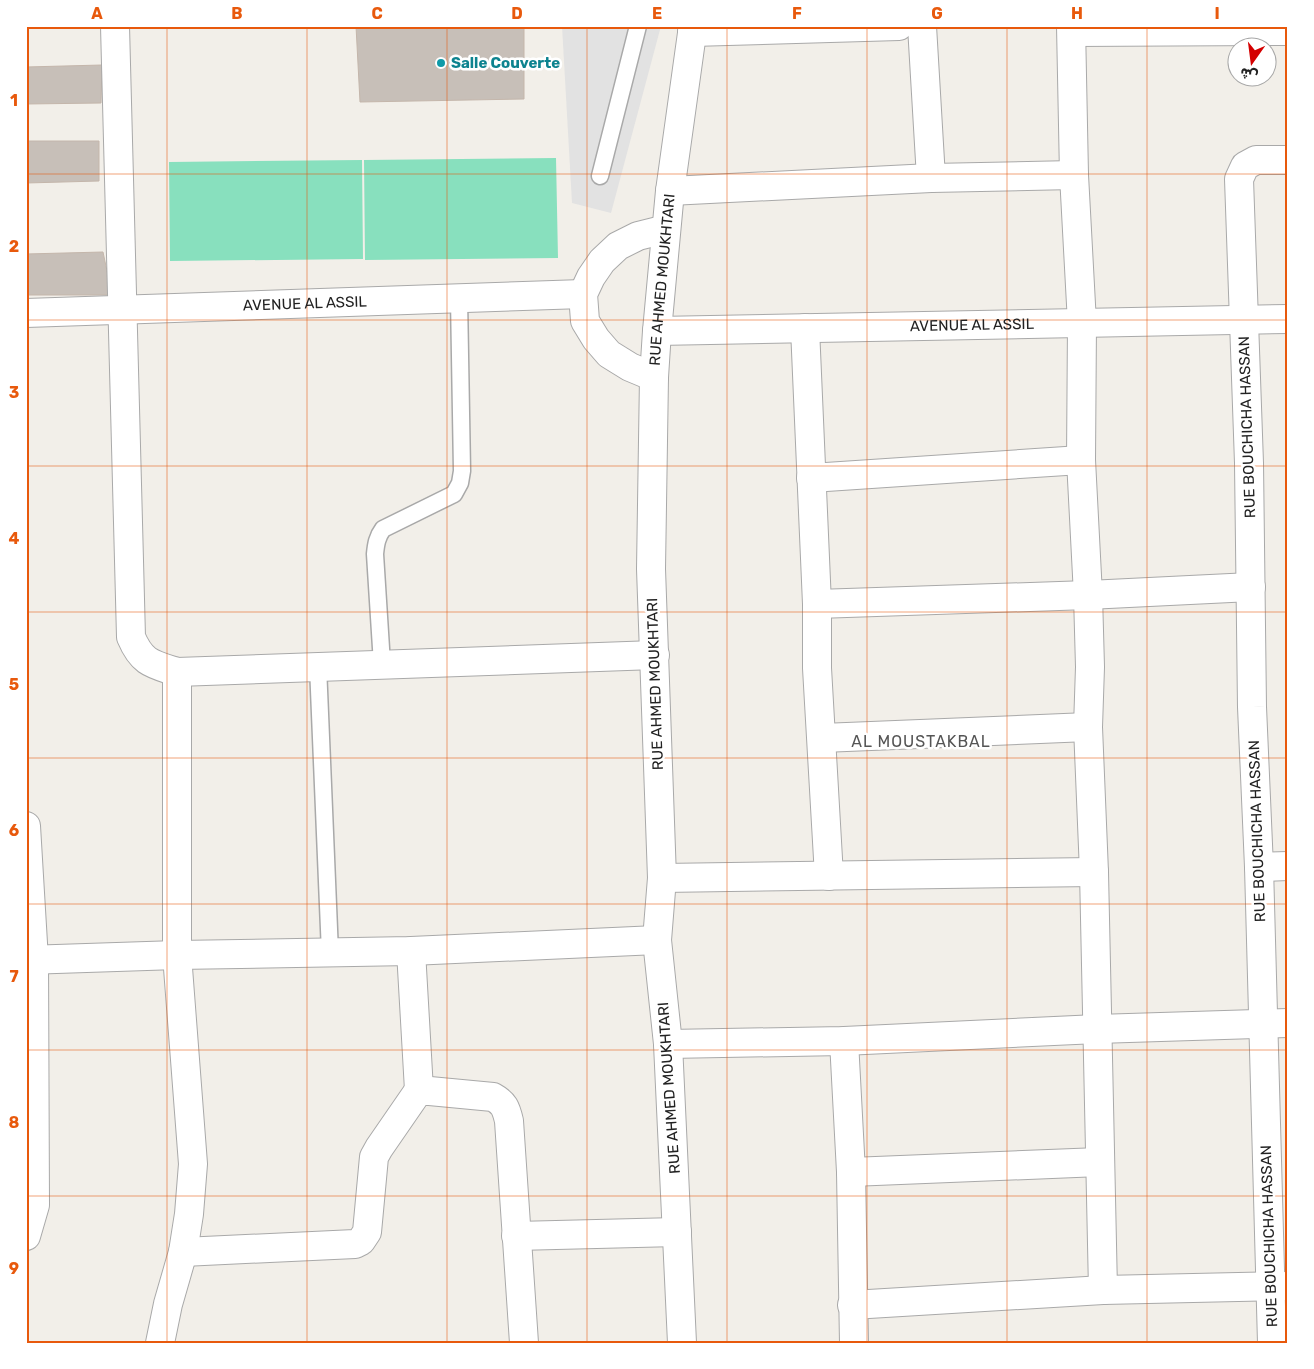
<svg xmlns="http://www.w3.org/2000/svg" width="1314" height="1369" font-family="Rubik,'Noto Naskh Arabic',sans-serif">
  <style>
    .pitch { fill: #88e0be }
    .parking { fill: #e2e2e2 }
    .building { fill: #c7bfb8; stroke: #c4b6ab }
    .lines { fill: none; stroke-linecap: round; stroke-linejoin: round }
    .service-casing { stroke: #a9a9a9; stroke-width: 19 }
    .minor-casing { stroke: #a9a9a9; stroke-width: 30 }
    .tertiary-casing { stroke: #a9a9a9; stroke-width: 30 }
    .service { stroke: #fff; stroke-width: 16 }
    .minor { stroke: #fff; stroke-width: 28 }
    .tertiary { stroke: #fff; stroke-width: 28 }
    .grid { fill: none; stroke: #e8590c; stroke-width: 1; stroke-opacity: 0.55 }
    .culture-dot { fill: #0f9aa8; stroke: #fff; stroke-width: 2 }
    .labels { text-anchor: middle; stroke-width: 5; stroke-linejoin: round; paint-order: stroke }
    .culture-label { font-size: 15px; font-weight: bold; fill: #0d838f; stroke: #fff; text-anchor: start }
    .street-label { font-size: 15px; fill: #222; stroke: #fff }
    .neighbourhood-label { font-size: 16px; letter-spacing: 1px; fill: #555; stroke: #fff }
    .neatline { fill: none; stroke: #e8590c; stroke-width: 2 }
    .grid-label { font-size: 16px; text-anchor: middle; font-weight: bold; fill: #e8590c }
  </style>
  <rect width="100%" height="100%" fill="#f2efe9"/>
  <path class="pitch" d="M 556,158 L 558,258 L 365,260 L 364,160 Z
    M 362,160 L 363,259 L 170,261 L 169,162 Z"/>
  <path class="parking" d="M 562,26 L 661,26 L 611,213 L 572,203 Z"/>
  <path class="building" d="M 356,26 L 524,26 L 524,99 L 360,102 Z
    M 102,65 L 101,103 L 26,104 L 26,67 Z
    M 26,141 L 99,141 L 99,181 L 26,183 Z
    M 103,252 L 112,295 L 26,295 L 26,254 Z"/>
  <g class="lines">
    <defs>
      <path id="service" d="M 600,176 L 638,26
        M 382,664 L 375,554 C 376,544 377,537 383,529 L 454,494 L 460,483 L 462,471 L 459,298
        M 318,666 L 330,953"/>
      <g id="minor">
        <path d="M 115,26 L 131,637 C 142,663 152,664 177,672 L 655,655"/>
        <path d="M 922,26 L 931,178"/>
        <path d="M 1071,26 L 1074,175 L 1082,323 L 1081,460 L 1088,595 L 1090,667 L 1088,727 L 1094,872 L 1103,1290"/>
        <path d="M 692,32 L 899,26"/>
        <path d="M 1072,32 L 1288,31"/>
        <path d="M 670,191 L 931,178 L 1074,175"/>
        <path d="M 805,328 L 817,604 L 817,668 L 829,876"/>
        <path id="s1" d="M 657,331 L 1288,319"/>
        <path d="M 811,478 L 1081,460"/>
        <path d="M 817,604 L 1088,595 L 1251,587"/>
        <path d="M 822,738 L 1088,727"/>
        <path d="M 26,826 L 34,960 L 35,1205 L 26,1236"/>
        <path d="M 1259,867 L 1288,866"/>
        <path d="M 662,878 L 1094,872"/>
        <path d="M 411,951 L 419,1090"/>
        <path d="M 26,960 L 177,955 L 411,951 L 657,940"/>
        <path d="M 844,1041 L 851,1172 L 854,1343"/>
        <path d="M 668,1044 L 844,1041 L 1097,1029 L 1288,1023"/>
        <path d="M 851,1172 L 1100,1162"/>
        <path d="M 516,1236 L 677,1232"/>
        <path d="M 183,1252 L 355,1244 L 361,1241 L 367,1232 L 374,1157 L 379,1148 L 419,1090 L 493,1097 C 504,1103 506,1108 509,1121 L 524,1343"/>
        <path d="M 852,1305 L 1103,1290 L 1288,1286"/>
        <path d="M 160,1343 L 168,1304 L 183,1252 L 189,1214 L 193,1164 L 177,955 L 177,672"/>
        <path d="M 1272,1343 L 1259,867 L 1252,707 L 1249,463 L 1239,179 L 1245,166 L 1256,160 L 1288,160"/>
      </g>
      <g id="tertiary">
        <path id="s2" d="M 26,313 L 583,294"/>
        <path d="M 654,377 L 630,367 L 609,354 L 596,339 L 585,321 L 583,294 L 591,277 L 602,261 L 618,246 L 638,236 L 666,229"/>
        <path id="s3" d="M 682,1343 L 668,1044 L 657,940 L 662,878 L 651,569 L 654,377 L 657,331 L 670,191 L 693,26"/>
      </g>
    </defs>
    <use href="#service" class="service-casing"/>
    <use href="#minor" class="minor-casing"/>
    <use href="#tertiary" class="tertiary-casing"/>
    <use href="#service" class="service"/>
    <use href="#minor" class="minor"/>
    <use href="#tertiary" class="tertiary"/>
  </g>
  <path class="grid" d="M 167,26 L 167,1343M 307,26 L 307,1343M 447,26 L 447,1343M 587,26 L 587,1343M 727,26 L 727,1343M 867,26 L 867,1343M 1007,26 L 1007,1343M 1147,26 L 1147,1343M 26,174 L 1288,174M 26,320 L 1288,320M 26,466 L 1288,466M 26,612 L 1288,612M 26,758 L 1288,758M 26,904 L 1288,904M 26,1050 L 1288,1050M 26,1196 L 1288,1196"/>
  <circle class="culture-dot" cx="441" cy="63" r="5"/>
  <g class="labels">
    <g class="culture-label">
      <text x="451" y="68">Salle Couverte</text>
    </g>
    <g class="street-label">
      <text dy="5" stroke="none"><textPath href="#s3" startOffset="1065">RUE AHMED MOUKHTARI</textPath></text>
      <text dy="5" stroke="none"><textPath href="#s2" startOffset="279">AVENUE AL ASSIL</textPath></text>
      <text dy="5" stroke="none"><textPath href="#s1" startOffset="315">AVENUE AL ASSIL</textPath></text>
      <text transform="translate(1247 427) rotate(-92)" y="5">RUE BOUCHICHA HASSAN</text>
      <text transform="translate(655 684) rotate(-92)" y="5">RUE AHMED MOUKHTARI</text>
      <text transform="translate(1257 831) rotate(-92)" y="5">RUE BOUCHICHA HASSAN</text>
      <text transform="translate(669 1088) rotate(-94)" y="5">RUE AHMED MOUKHTARI</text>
      <text transform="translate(1269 1236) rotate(-92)" y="5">RUE BOUCHICHA HASSAN</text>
    </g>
    <g class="neighbourhood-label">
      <text x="921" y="747">AL MOUSTAKBAL</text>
    </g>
  </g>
  <rect width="1314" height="1369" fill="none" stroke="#ffffff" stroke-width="55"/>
  <g transform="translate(1252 62) rotate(194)"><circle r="24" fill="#ffffff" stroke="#a7a7a7"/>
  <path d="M0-4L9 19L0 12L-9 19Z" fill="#d40000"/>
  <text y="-8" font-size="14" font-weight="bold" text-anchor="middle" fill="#222222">ش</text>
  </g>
  <rect x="28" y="28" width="1258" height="1314" class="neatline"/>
  <g class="grid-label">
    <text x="97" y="19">A</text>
    <text x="237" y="19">B</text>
    <text x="377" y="19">C</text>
    <text x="517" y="19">D</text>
    <text x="657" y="19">E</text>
    <text x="797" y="19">F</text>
    <text x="937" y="19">G</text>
    <text x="1077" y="19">H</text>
    <text x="1217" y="19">I</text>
    <text x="14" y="106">1</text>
    <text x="14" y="252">2</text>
    <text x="14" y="398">3</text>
    <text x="14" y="544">4</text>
    <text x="14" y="690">5</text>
    <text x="14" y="836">6</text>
    <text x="14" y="982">7</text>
    <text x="14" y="1128">8</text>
    <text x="14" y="1274">9</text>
  </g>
</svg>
